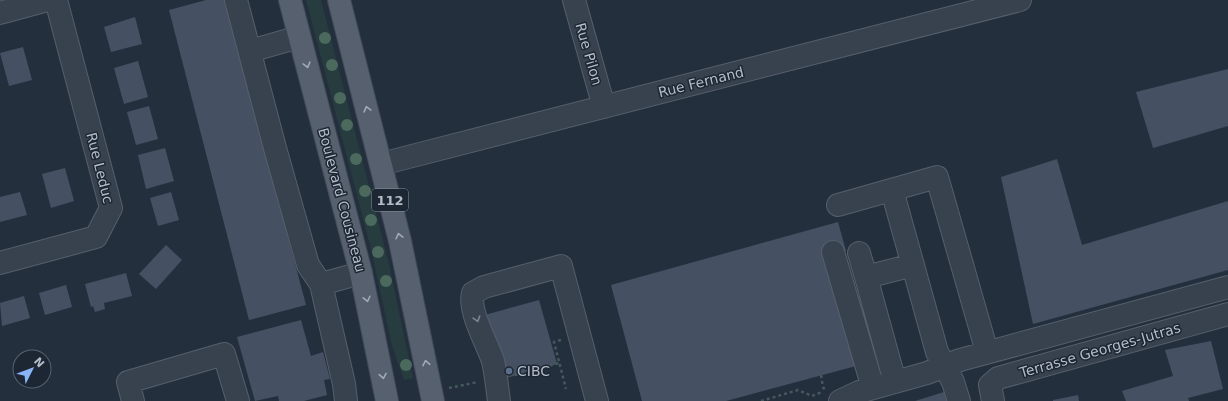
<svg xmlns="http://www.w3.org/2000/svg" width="1228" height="401" font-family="'DejaVu Sans',sans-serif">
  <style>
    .green { fill: #263c3f }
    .building { fill: #455162 }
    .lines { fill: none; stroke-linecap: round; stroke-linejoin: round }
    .minor-casing { stroke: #565f6c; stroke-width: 24 }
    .major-casing { stroke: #414a57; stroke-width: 24 }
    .path { stroke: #44595c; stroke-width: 2.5; stroke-dasharray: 3 3; stroke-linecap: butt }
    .minor { stroke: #38414e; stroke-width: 22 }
    .major { stroke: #56606e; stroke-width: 22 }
    .tree { fill: #4b6a5d }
    .oneway { stroke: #a1aab7 }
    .oneway2 { stroke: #7c8592 }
    .service-dot { fill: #5c6f8a; stroke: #1d2633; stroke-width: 1.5 }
    .labels { text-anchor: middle; stroke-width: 3; stroke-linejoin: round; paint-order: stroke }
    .shield { fill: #1d2633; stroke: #878f9c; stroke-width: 1 }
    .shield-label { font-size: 13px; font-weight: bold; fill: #b4bcc9 }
    .street-label { font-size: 14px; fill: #b4bcc9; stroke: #1d2633 }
    .poi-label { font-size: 14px; fill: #b4bcc9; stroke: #1d2633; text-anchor: start }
  </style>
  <rect width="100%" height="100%" fill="#242f3e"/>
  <path class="green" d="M 306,0 L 321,0 L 388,260 L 413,378 L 404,380 L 392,346 L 371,249 Z"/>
  <path class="building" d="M 206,0 L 225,0 L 306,305 L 249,320 L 169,10 Z
    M 135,17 L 142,44 L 111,52 L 104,27 Z
    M 23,47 L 32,80 L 9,86 L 0,53 Z
    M 138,61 L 148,97 L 124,104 L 114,68 Z
    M 1228,69 L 1228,126 L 1153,148 L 1136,92 Z
    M 149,106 L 158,139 L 136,145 L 127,112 Z
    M 165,148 L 174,181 L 146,189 L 138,155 Z
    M 1057,159 L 1082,245 L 1228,201 L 1228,270 L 1033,324 L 1001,177 Z
    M 65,168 L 74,201 L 51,208 L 42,174 Z
    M 20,192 L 27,215 L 0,222 L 0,197 Z
    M 171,192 L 179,220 L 158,226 L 150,198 Z
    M 838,222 L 846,251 L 833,252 L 856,366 L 726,401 L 642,401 L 611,285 Z
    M 166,245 L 182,260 L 156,289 L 139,274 Z
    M 126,273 L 132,296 L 104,303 L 105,309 L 95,312 L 93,306 L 91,307 L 85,284 Z
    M 66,285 L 72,307 L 45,315 L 39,293 Z
    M 24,296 L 30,318 L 2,326 L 0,303 Z
    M 539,300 L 557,364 L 503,379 L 485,315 Z
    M 301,320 L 311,356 L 323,352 L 330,379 L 324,380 L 327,395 L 304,401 L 279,401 L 278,396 L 255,401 L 237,337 Z
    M 1211,341 L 1223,389 L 1188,398 L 1189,401 L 1126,401 L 1122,391 L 1173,376 L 1165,350 Z
    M 944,392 L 947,401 L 915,401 Z
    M 1078,395 L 1079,401 L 1053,401 L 1053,400 Z"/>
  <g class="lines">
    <defs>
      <path id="minor" d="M 236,0 L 275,148 L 308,265 L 321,284 L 344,384 L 346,401
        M 574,0 L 604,107
        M 0,13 L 48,0
        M 250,51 L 299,37
        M 381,164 L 1020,0
        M 892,190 L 937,352 L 953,382 L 959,401
        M 838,205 L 937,177 L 987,352
        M 833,252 L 873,388
        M 859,253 L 866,277
        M 0,263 L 96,237 L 111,208 L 56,0
        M 321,284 L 361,273
        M 895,382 L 866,277 L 913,265
        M 133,401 L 128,382 L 224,354 L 238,401
        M 499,401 C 497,387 496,374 493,361 C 487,343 468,311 473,293 L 484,287 L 561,266 L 597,401
        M 840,401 L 859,392 L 927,373 L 960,360 L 1228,287
        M 993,401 L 990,385 L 998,378 L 1228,314"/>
      <path id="major" d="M 290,0 L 361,273 L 387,401
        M 339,0 L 400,241 L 433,401"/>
    </defs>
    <use href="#minor" class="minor-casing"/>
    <use href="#major" class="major-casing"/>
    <path class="path" d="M 561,340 L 554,342 L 566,389
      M 515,375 L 559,363
      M 821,375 L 823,387 L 825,390
      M 449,388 L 478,382
      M 761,401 L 798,390 L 812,396 L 822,392"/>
    <use href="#minor" class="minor"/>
    <use href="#major" class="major"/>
  </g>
  <g class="tree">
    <circle cx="325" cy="38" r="6"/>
    <circle cx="332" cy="65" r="6"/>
    <circle cx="340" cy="98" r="6"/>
    <circle cx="347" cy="125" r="6"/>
    <circle cx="356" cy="159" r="6"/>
    <circle cx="365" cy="191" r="6"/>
    <circle cx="371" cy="220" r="6"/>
    <circle cx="378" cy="252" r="6"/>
    <circle cx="386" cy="281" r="6"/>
    <circle cx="406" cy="365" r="6"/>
  </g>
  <defs><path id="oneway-chevron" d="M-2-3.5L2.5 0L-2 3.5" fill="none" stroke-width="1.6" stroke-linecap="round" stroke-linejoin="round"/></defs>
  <g class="oneway">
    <use href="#oneway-chevron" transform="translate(307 65) rotate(75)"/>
    <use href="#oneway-chevron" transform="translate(367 109) rotate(-105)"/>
    <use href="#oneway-chevron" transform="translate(399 236) rotate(-103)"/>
    <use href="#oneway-chevron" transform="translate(367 299) rotate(77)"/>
    <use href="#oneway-chevron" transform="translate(426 363) rotate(-101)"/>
    <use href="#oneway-chevron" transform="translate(383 376) rotate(80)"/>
  </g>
  <use class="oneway2" href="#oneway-chevron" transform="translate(477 319) rotate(73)"/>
  <circle class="service-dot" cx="509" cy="371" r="4"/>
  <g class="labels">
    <rect class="shield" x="372" y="189" width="36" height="22" rx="3"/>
    <g class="shield-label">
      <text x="390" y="205">112</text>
    </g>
    <g class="street-label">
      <text transform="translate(589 54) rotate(74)" y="5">Rue Pilon</text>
      <text transform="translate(701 82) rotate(-14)" y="5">Rue Fernand</text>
      <text transform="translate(100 168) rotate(76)" y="5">Rue Leduc</text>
      <text transform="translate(342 200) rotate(75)" y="5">Boulevard Cousineau</text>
      <text transform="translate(1100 350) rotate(-16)" y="5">Terrasse Georges-Jutras</text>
    </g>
    <g class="poi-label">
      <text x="517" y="376">CIBC</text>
    </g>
  </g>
  <g transform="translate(32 369) rotate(48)"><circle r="19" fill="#1d2633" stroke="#59626f"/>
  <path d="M0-3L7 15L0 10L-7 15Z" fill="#8ab4f8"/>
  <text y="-6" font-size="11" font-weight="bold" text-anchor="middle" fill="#b4bcc9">N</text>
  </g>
</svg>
